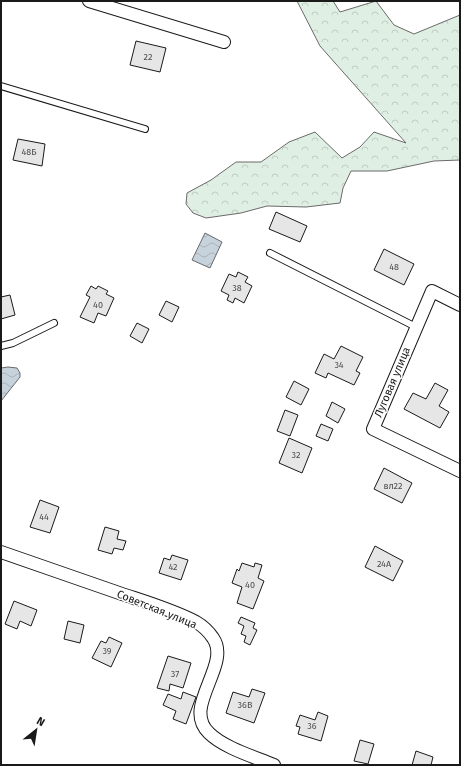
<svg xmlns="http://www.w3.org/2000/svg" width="461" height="766" font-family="'Fira Sans',sans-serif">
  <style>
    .forest { fill: url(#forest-crowns); stroke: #6a6a6a }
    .water { fill: url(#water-waves); stroke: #6a6a6a }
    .building { fill: #e6e6e6; stroke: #1a1a1a }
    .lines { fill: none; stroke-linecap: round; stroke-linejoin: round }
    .service-casing { stroke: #1a1a1a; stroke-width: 8 }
    .minor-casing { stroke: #1a1a1a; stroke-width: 14 }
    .service { stroke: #fff; stroke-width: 6 }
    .minor { stroke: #fff; stroke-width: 12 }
    .labels { text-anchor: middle; stroke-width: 3; stroke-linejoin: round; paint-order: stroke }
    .number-label { font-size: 9px; fill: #4d4d4d }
    .street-label { font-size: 11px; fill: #1a1a1a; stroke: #fff }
  </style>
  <defs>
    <pattern id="forest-crowns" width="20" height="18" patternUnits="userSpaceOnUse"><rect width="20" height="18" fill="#e0efe3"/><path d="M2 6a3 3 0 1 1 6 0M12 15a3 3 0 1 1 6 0" fill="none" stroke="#c0ccc2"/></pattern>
    <pattern id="water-waves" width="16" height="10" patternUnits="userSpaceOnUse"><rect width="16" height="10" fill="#c6d2dc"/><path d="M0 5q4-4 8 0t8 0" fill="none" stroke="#aab4bc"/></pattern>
  </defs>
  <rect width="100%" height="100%" fill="#fff"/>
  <path class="forest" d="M 297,1 L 333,1 L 340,12 L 376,1 L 394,25 L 414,34 L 460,15 L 460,160 L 434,161 L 387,171 L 351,171 L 343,188 L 340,203 L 306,207 L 267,206 L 241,213 L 206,218 L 193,213 L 186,204 L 187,193 L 211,180 L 236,162 L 261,162 L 289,142 L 315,132 L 342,158 L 360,147 L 374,132 L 406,143 L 320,46 Z"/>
  <path class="water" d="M 205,233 L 222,242 L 210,268 L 192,260 Z
    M 8,367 L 17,368 L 20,373 L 20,377 L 1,401 L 1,368 Z"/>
  <path class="building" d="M 136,41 L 166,48 L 160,72 L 130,65 Z
    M 18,139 L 45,144 L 42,166 L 13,160 Z
    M 276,212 L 307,226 L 300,242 L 269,229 Z
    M 384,249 L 414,264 L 404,285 L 374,270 Z
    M 238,272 L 248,277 L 245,282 L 252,286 L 244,303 L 235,298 L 233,303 L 227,300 L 229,295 L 221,291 L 229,274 L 236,277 Z
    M 91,286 L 96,289 L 98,286 L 108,291 L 106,294 L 114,298 L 106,316 L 98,313 L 94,323 L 80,317 L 90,297 L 86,295 Z
    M 10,295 L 15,315 L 1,319 L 1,297 Z
    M 166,301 L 179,307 L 172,322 L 159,315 Z
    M 137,323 L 149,329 L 142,343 L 130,336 Z
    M 341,346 L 363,357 L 356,371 L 360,373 L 354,385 L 328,373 L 326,378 L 315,373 L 324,354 L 334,359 Z
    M 294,381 L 309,389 L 301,405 L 286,397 Z
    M 435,383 L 448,390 L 439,406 L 449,412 L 440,428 L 404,409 L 413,393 L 426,399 Z
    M 332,402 L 345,409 L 338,423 L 326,416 Z
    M 285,410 L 298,415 L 290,436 L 277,431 Z
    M 321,424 L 333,429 L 328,441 L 316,436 Z
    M 289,438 L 312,448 L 302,473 L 279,463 Z
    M 384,468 L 412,483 L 402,503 L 374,489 Z
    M 40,500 L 59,507 L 50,533 L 30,527 Z
    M 105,527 L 119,531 L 117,539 L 126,541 L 123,550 L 114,548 L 112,554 L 98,550 Z
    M 375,546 L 403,561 L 393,581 L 365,567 Z
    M 172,555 L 188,560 L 181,580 L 159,573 L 164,558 L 170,560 Z
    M 242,563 L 254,567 L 255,563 L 262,565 L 258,578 L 264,581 L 253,609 L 237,603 L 242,587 L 232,583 L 237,569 L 239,571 Z
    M 14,601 L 37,610 L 31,626 L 20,621 L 17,629 L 5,624 Z
    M 241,617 L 255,623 L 253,628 L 257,630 L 250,645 L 244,642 L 246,636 L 241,634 L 244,626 L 238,623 Z
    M 68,621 L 84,625 L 80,643 L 64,639 Z
    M 109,637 L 122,643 L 111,667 L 92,658 L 101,641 L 106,643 Z
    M 168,656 L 191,663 L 183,688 L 170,684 L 169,691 L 157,688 Z
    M 252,689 L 265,693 L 254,723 L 226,713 L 233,692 L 249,697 Z
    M 183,692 L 196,697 L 186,724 L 173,719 L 176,711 L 163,705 L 168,694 L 181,699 Z
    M 318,712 L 328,716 L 321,741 L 298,734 L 300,727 L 296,726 L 300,715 L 315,720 Z
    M 360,740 L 374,744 L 368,764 L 354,761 Z
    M 416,751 L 433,757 L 431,765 L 412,765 Z"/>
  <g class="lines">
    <defs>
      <path id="service" d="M 1,86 L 145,129
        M 270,253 L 416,327
        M 1,346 L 13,343 L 54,323"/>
      <path id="minor" d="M 89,1 L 224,42
        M 460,305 L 432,291 L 373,429 L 460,471
        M 1,552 C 41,566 82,580 122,594 C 146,602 173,610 196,622 C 203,626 209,632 213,638 C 232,665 181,707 209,733 C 224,748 255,757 274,765"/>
    </defs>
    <use href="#service" class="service-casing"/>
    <use href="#minor" class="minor-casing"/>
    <use href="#service" class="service"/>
    <use href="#minor" class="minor"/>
  </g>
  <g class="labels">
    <g class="number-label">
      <text x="148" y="60">22</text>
      <text x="29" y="155">48Б</text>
      <text x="394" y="270">48</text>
      <text x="237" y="291">38</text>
      <text x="98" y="308">40</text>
      <text x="339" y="368">34</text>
      <text x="296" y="458">32</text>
      <text x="393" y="489">вл22</text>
      <text x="44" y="520">44</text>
      <text x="384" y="567">24А</text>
      <text x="173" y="570">42</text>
      <text x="250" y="588">40</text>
      <text x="107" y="654">39</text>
      <text x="175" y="677">37</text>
      <text x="245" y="708">36В</text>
      <text x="312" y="729">36</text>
    </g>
    <g class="street-label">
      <text transform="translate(392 382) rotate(-67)" y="4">Луговая улица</text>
      <text transform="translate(157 609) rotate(22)" y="4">Советская улица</text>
    </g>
  </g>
  <rect width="461" height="766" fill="none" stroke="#1a1a1a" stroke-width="4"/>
  <g transform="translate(36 730) rotate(30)" stroke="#ffffff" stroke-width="3" paint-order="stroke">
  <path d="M0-3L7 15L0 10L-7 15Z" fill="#1a1a1a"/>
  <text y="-6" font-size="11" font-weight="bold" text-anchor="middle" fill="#1a1a1a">N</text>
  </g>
</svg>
